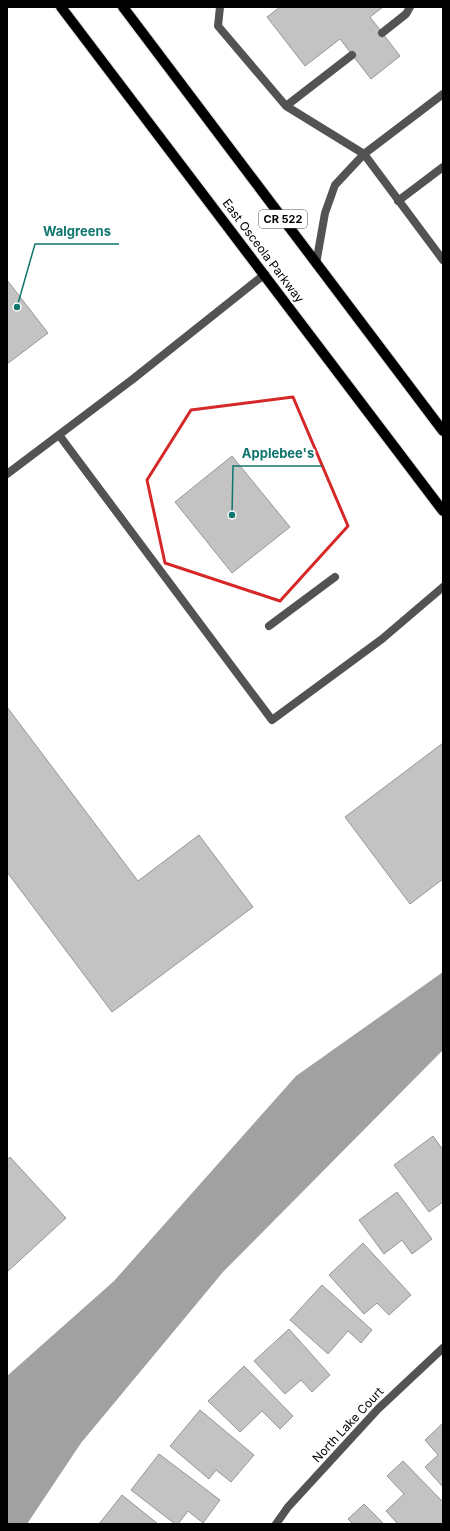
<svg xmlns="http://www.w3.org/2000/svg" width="450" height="1531" font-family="Inter,sans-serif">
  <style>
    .water { fill: #a1a1a1 }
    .building { fill: #c3c3c3; stroke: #979797 }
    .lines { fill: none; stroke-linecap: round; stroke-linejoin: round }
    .primary-casing { stroke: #dbdbdb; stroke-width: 12 }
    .lane { stroke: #535353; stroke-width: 8 }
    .street { stroke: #535353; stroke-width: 8 }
    .primary { stroke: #000; stroke-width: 10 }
    .marked { fill: none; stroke: #d62828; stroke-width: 3; stroke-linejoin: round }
    .labels { text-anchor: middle; stroke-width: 4; stroke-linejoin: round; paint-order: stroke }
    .shield { fill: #fff; stroke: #4c4c4c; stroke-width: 1 }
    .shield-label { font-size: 11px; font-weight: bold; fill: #000 }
    .street-label { font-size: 12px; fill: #000; stroke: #fff }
    .leader { fill: none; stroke: #0f766e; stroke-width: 1.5 }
    .callout-dot { fill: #0f766e; stroke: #fff; stroke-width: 1.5 }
    .callout-label { font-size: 13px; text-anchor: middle; font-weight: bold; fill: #0f766e; stroke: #fff; stroke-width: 4; stroke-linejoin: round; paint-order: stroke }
  </style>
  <rect width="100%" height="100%" fill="#fff"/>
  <path class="water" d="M 443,972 L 443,1050 L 223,1272 L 81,1443 L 27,1524 L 7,1524 L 7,1376 L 114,1281 L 296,1076 Z"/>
  <path class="building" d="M 280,7 L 383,7 L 370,17 L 400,56 L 371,79 L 340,39 L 305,66 L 267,17 Z
    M 7,280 L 48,333 L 7,364 Z
    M 232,456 L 290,527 L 232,573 L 175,502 Z
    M 7,707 L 138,881 L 199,835 L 253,907 L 112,1012 L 7,872 Z
    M 443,743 L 443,879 L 410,904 L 345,817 Z
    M 433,1136 L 443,1150 L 443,1202 L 429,1212 L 394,1165 Z
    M 10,1157 L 66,1218 L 7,1272 L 7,1160 Z
    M 397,1192 L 432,1239 L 412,1254 L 402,1240 L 384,1254 L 359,1220 Z
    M 363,1243 L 411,1295 L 389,1315 L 377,1303 L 364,1314 L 329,1275 Z
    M 322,1285 L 372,1330 L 361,1343 L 348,1331 L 328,1354 L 290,1320 Z
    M 289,1329 L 330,1375 L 312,1392 L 301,1380 L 285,1394 L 254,1361 Z
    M 244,1366 L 293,1416 L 280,1429 L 262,1411 L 240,1432 L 208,1401 Z
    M 200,1410 L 254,1455 L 231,1482 L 216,1470 L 209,1479 L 170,1446 Z
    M 443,1423 L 443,1487 L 425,1467 L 438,1455 L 425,1440 Z
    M 159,1454 L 220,1500 L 203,1523 L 188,1511 L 178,1524 L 175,1524 L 131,1490 Z
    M 403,1461 L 443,1502 L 443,1524 L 398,1524 L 386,1511 L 404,1494 L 387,1476 Z
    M 122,1495 L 158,1524 L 99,1524 Z
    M 364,1504 L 384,1524 L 353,1524 L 348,1519 Z"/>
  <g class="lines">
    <defs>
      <path id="primary" d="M 61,7 L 443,511
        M 123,7 L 443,431"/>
    </defs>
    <use href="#primary" class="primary-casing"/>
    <path class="lane" d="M 220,7 L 218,26 L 286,106 L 364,154 L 443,260
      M 382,33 L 406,14 L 410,7
      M 286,106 L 352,55
      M 398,201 L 443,167
      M 316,264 L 325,213 L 335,185 L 364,154 L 443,94
      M 59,435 L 272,720 L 382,639 L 443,587
      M 7,474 L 133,379 L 265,274
      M 269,626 L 335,577"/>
    <path class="street" d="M 276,1524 L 288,1507 L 378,1409 L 443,1348"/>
    <use href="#primary" class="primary"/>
  </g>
  <path class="marked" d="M 293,397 L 348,526 L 280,601 L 165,563 L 147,480 L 191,410 Z"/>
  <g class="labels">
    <rect class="shield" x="259" y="210" width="48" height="18" rx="3"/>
    <g class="shield-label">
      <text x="283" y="223">CR 522</text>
    </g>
    <g class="street-label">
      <text transform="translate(263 251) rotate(53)" y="4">East Osceola Parkway</text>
      <text transform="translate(348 1425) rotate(-47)" y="4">North Lake Court</text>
    </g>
  </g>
  <path class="leader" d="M17 307L35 244H119M232 515L233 466H322"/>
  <g class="callout-dot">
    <circle cx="17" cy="307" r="4"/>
    <circle cx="232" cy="515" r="4"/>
  </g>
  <g class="callout-label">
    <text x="77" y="236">Walgreens</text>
    <text x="278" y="458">Applebee's</text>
  </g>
  <rect width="450" height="1531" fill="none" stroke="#000000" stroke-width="16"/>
</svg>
